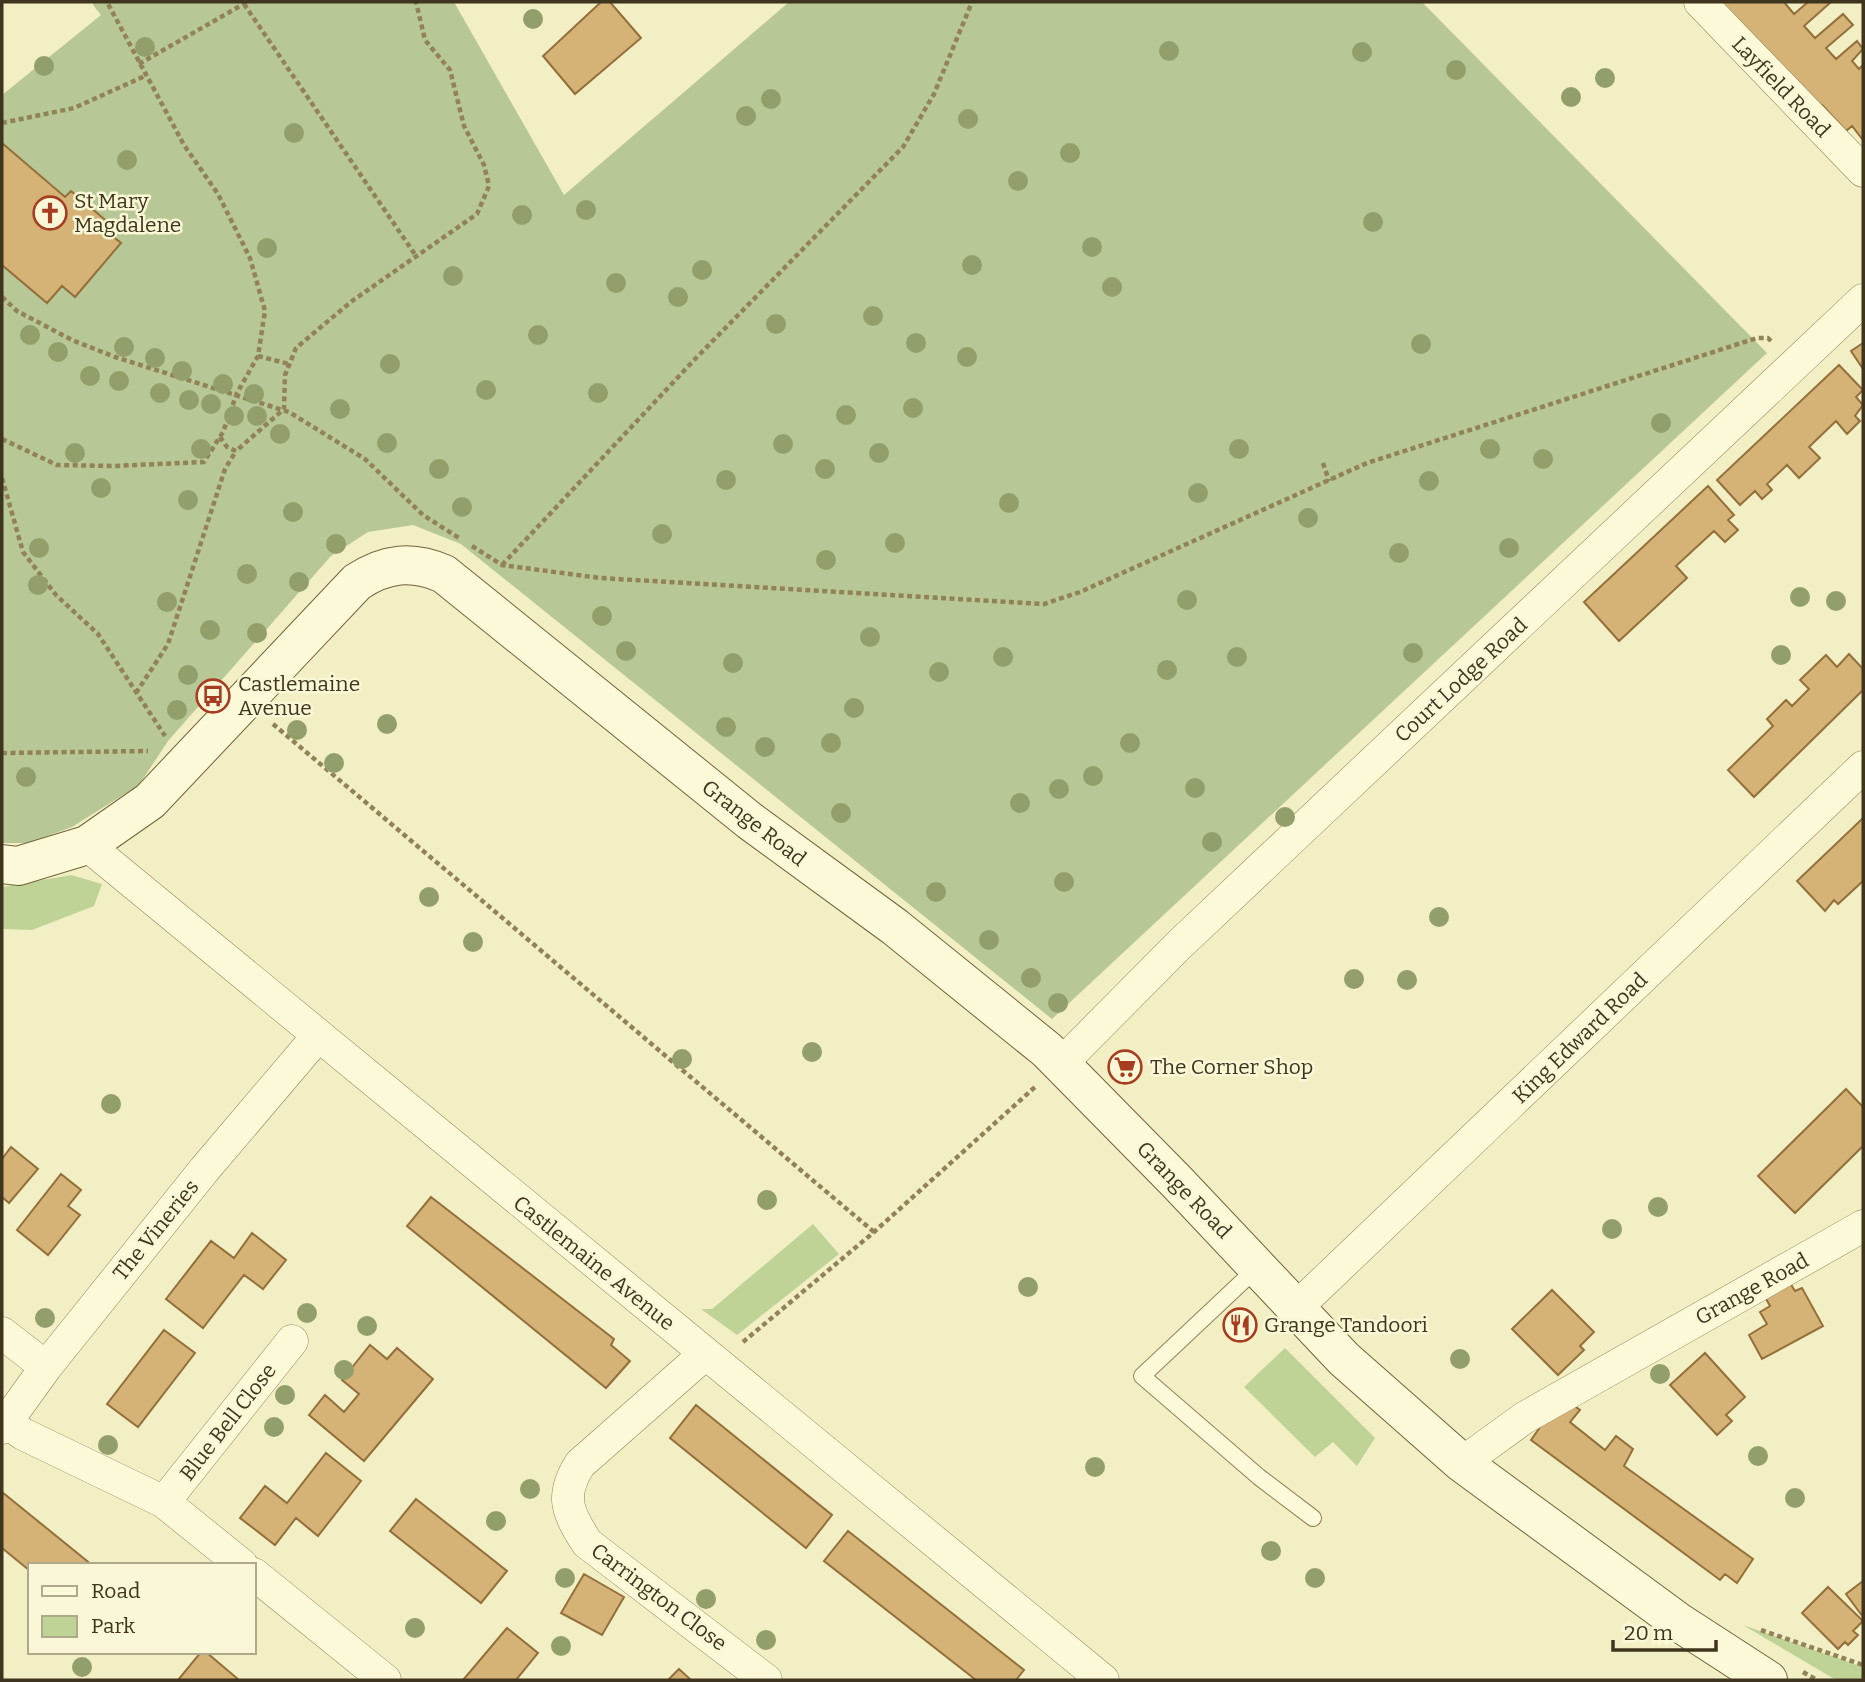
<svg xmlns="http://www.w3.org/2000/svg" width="1865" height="1682" font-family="Bitter,serif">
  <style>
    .green { fill: #bfd397 }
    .cemetery { fill: #b7c796 }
    .building { fill: #d5b276; stroke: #93703b; stroke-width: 2 }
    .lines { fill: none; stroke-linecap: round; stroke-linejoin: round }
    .lane-casing { stroke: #918258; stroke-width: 18 }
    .street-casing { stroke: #918258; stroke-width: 33 }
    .secondary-casing { stroke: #72633b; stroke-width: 40 }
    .path { stroke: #918258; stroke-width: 4.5; stroke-dasharray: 5 3.5; stroke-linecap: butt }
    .lane { stroke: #fcf9d9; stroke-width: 16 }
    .street { stroke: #fcf9d9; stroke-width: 32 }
    .secondary { stroke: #fcf9d9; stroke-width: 38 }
    .tree { fill: #929f6b }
    .labels { text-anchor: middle; stroke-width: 5; stroke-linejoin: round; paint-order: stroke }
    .street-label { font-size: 21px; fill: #3f351e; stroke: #f9f7d5 }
    .poi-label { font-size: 21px; fill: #3f351e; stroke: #f9f7d5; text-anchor: start }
  </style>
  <rect width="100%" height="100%" fill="#f3efc4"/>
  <path class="green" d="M 71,875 L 102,884 L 94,906 L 32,930 L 2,929 L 2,887 Z
    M 813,1224 L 839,1254 L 737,1335 L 701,1309 L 712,1309 Z
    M 1285,1348 L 1375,1438 L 1357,1466 L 1333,1442 L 1315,1457 L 1244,1387 Z
    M 1743,1625 L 1863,1667 L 1863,1680 L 1836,1680 Z"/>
  <path class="cemetery" d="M 94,2 L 454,2 L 564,195 L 789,2 L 1422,2 L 1767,353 L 1052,1019 L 461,544 L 413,525 L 368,532 L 331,556 L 168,741 L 139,785 L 72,827 L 28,843 L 2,843 L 2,95 L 101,15 L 93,5 Z"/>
  <path class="building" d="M 601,2 L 610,2 L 641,38 L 575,94 L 543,56 Z
    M 1710,2 L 1784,2 L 1794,14 L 1808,2 L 1831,2 L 1804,26 L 1815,38 L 1843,14 L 1853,25 L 1826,48 L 1836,59 L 1857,41 L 1863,49 L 1852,61 L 1859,69 L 1863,65 L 1863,140 L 1852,126 L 1846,131 L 1822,105 L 1810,115 Z
    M 2,143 L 65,197 L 71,191 L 116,229 L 111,235 L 121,243 L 75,297 L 62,286 L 47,303 L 2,265 Z
    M 1863,343 L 1863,369 L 1851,351 Z
    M 1839,365 L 1863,390 L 1856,397 L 1863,405 L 1855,416 L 1860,421 L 1847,434 L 1836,421 L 1809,447 L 1820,458 L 1799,478 L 1787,465 L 1767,484 L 1772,490 L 1762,499 L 1755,491 L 1740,505 L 1717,480 Z
    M 1708,486 L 1734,515 L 1728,520 L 1738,530 L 1725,542 L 1714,531 L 1676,566 L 1687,578 L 1619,641 L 1584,602 Z
    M 1849,654 L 1863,669 L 1863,690 L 1754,797 L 1728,770 L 1773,726 L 1767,719 L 1786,700 L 1792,706 L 1809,689 L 1800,680 L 1826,655 L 1837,667 Z
    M 1863,818 L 1863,881 L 1838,904 L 1834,900 L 1825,911 L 1797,881 Z
    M 1846,1089 L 1863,1107 L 1863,1146 L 1795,1213 L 1758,1176 Z
    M 11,1147 L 38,1169 L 9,1203 L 2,1197 L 2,1159 Z
    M 61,1174 L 81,1190 L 68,1206 L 80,1215 L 48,1255 L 17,1230 Z
    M 431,1197 L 614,1339 L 611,1345 L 630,1361 L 606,1388 L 407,1226 Z
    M 252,1233 L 286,1260 L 263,1289 L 244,1275 L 203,1328 L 166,1299 L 211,1241 L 234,1258 Z
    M 1785,1275 L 1795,1291 L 1802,1288 L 1823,1326 L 1762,1359 L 1749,1335 L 1767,1324 L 1760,1312 L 1770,1306 L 1760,1288 Z
    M 1552,1290 L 1594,1332 L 1580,1346 L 1584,1350 L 1558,1375 L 1512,1329 Z
    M 164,1330 L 195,1353 L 138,1427 L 107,1404 Z
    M 370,1345 L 387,1359 L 397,1348 L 433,1379 L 364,1461 L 309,1415 L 325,1395 L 344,1412 L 359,1394 L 342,1380 Z
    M 1705,1353 L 1745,1397 L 1726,1415 L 1732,1421 L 1717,1435 L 1670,1385 Z
    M 1566,1400 L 1580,1410 L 1570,1422 L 1605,1450 L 1616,1436 L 1633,1449 L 1624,1466 L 1753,1559 L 1737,1583 L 1725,1574 L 1720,1580 L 1531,1440 L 1553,1409 Z
    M 696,1405 L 832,1515 L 806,1548 L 670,1438 Z
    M 326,1453 L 361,1481 L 318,1536 L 296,1518 L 275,1545 L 240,1518 L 265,1486 L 287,1503 Z
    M 2,1492 L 92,1565 L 30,1565 L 30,1571 L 2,1548 Z
    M 416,1499 L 507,1571 L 481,1603 L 390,1531 Z
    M 848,1531 L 1024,1670 L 1016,1680 L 976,1680 L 824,1561 Z
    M 584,1574 L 624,1597 L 602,1635 L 561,1613 Z
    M 1863,1581 L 1863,1617 L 1846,1594 Z
    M 1828,1587 L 1863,1621 L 1853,1631 L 1858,1635 L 1848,1645 L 1845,1642 L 1838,1649 L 1802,1613 Z
    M 507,1628 L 538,1653 L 516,1680 L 463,1680 Z
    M 201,1652 L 206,1652 L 239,1680 L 178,1680 Z
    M 679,1669 L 691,1680 L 668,1680 Z"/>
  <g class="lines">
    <defs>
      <path id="lane" d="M 1258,1267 L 1142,1376 L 1259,1477 L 1313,1518"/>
      <path id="street" d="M 1700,2 L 1863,171
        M 87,845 L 1103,1680
        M 1061,1064 L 1180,944 L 1863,300
        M 1296,1308 L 1863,767
        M 2,1333 L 46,1367
        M 705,1354 L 580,1464 C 559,1497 568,1513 587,1543 L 766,1680
        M 6,1422 L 23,1434 L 164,1502 L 242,1565
        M 2,1428 L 46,1367 L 204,1170 L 317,1037
        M 1462,1463 L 1524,1418 L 1863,1226
        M 164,1502 L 292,1341
        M 254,1574 L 385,1680"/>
      <path id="secondary" d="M 2,864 L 18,866 L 87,845 L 150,801 L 357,582 C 386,563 412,560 444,574 L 750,821 L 895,927 L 1047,1050 L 1177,1182 L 1344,1359 L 1462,1463 L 1680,1623 L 1768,1680"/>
    </defs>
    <use href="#lane" class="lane-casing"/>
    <use href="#street" class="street-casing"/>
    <use href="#secondary" class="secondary-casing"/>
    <path class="path" d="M 244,4 L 416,256
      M 139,64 L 247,2
      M 2,123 L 74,108 L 145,76
      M 2,297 L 17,311 L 72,340 L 115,357 L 289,412 L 365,459 L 423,515 L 459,538
      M 258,356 L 289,364
      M 220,437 L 227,447 L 236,451 L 284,409 L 285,375 L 296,348 L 352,301 L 477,214 L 489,186 L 484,165 L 464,126 L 450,70 L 425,40 L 416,2
      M 2,439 L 57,465 L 114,466 L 204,462 L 223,432 L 237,393 L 258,356 L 265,311 L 250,258 L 218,194 L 184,145 L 107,2
      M 1323,463 L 1329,481
      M 2,478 L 23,552 L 56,595 L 98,634 L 165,736
      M 472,546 L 502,565 L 600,578 L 1044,604 L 1080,592 L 1367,463 L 1757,338 L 1768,338 L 1773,343
      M 502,565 L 696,358 L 903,147 L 934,94 L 972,2
      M 136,693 L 168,644 L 225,469 L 236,451
      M 273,724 L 874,1232
      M 2,753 L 148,751
      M 743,1342 L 874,1232 L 1035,1087
      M 1761,1630 L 1863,1665
      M 1803,1672 L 1817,1680"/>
    <use href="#lane" class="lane"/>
    <use href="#street" class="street"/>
    <use href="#secondary" class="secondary"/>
  </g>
  <g class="tree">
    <circle cx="533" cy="19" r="10"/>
    <circle cx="145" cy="47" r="10"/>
    <circle cx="1169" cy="51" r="10"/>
    <circle cx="1362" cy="52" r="10"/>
    <circle cx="44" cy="66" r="10"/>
    <circle cx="1456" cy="70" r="10"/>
    <circle cx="1605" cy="78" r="10"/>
    <circle cx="1571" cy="97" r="10"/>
    <circle cx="771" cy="99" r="10"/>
    <circle cx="746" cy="116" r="10"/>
    <circle cx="968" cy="119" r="10"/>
    <circle cx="294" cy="133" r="10"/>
    <circle cx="1070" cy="153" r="10"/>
    <circle cx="127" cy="160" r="10"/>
    <circle cx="1018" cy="181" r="10"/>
    <circle cx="586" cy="210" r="10"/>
    <circle cx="522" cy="215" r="10"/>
    <circle cx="1373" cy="222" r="10"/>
    <circle cx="1092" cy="247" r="10"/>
    <circle cx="267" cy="248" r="10"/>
    <circle cx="972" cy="265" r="10"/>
    <circle cx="702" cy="270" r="10"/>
    <circle cx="453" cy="276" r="10"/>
    <circle cx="616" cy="283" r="10"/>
    <circle cx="1112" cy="287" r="10"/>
    <circle cx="678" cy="297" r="10"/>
    <circle cx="873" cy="316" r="10"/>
    <circle cx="776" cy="324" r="10"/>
    <circle cx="30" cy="335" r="10"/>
    <circle cx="538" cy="335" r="10"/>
    <circle cx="916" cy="343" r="10"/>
    <circle cx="1421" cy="344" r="10"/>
    <circle cx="124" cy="347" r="10"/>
    <circle cx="58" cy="352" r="10"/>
    <circle cx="967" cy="357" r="10"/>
    <circle cx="155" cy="358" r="10"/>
    <circle cx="390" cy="364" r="10"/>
    <circle cx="182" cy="371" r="10"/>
    <circle cx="90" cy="376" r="10"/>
    <circle cx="119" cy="381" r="10"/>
    <circle cx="223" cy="384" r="10"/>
    <circle cx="486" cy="390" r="10"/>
    <circle cx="160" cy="393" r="10"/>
    <circle cx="598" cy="393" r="10"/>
    <circle cx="254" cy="394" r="10"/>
    <circle cx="189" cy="400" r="10"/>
    <circle cx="211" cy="404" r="10"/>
    <circle cx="913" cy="408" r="10"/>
    <circle cx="340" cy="409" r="10"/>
    <circle cx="846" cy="415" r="10"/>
    <circle cx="234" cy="416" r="10"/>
    <circle cx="257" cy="416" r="10"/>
    <circle cx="1661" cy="423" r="10"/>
    <circle cx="280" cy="434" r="10"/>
    <circle cx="387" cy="443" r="10"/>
    <circle cx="783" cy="444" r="10"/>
    <circle cx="201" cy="449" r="10"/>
    <circle cx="1239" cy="449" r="10"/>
    <circle cx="1490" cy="449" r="10"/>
    <circle cx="75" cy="453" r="10"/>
    <circle cx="879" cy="453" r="10"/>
    <circle cx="1543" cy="459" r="10"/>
    <circle cx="439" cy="469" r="10"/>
    <circle cx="825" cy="469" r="10"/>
    <circle cx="726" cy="480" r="10"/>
    <circle cx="1429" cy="481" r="10"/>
    <circle cx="101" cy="488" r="10"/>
    <circle cx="1198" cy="493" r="10"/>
    <circle cx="188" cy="500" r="10"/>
    <circle cx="1009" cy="503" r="10"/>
    <circle cx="462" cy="507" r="10"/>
    <circle cx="293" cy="512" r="10"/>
    <circle cx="1308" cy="518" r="10"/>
    <circle cx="662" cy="534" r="10"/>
    <circle cx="895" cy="543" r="10"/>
    <circle cx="336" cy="544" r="10"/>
    <circle cx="39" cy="548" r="10"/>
    <circle cx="1509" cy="548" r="10"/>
    <circle cx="1399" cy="553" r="10"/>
    <circle cx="826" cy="560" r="10"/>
    <circle cx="247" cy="574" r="10"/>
    <circle cx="299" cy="582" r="10"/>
    <circle cx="38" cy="585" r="10"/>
    <circle cx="1800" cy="597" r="10"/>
    <circle cx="1187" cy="600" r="10"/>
    <circle cx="1836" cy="601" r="10"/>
    <circle cx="167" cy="602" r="10"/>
    <circle cx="602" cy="616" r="10"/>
    <circle cx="210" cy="630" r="10"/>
    <circle cx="257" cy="633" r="10"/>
    <circle cx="870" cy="637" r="10"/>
    <circle cx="626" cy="651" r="10"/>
    <circle cx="1413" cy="653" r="10"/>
    <circle cx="1781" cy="655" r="10"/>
    <circle cx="1003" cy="657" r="10"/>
    <circle cx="1237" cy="657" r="10"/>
    <circle cx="733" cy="663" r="10"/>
    <circle cx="1167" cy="670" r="10"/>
    <circle cx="939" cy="672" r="10"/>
    <circle cx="188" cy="675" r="10"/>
    <circle cx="854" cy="708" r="10"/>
    <circle cx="177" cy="710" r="10"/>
    <circle cx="387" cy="724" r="10"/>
    <circle cx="726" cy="727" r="10"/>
    <circle cx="297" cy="730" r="10"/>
    <circle cx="831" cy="743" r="10"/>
    <circle cx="1130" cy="743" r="10"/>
    <circle cx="765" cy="747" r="10"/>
    <circle cx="334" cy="763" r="10"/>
    <circle cx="1093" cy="776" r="10"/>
    <circle cx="26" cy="777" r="10"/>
    <circle cx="1195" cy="788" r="10"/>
    <circle cx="1059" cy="789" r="10"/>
    <circle cx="1020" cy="803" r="10"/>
    <circle cx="841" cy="813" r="10"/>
    <circle cx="1285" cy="817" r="10"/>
    <circle cx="1212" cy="842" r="10"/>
    <circle cx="1064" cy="882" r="10"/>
    <circle cx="936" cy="892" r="10"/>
    <circle cx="429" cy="897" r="10"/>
    <circle cx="1439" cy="917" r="10"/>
    <circle cx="989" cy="940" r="10"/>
    <circle cx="473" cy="942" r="10"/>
    <circle cx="1031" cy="978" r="10"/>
    <circle cx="1354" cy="979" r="10"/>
    <circle cx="1407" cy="980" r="10"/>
    <circle cx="1058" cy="1003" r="10"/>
    <circle cx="812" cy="1052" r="10"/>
    <circle cx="682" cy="1059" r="10"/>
    <circle cx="111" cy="1104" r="10"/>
    <circle cx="767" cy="1200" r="10"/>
    <circle cx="1658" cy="1207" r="10"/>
    <circle cx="1612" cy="1229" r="10"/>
    <circle cx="1028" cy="1287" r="10"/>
    <circle cx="307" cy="1313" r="10"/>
    <circle cx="45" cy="1318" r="10"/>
    <circle cx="367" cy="1326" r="10"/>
    <circle cx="1460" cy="1359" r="10"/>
    <circle cx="344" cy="1370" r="10"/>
    <circle cx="1660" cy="1374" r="10"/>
    <circle cx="285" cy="1395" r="10"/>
    <circle cx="274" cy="1427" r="10"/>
    <circle cx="108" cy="1445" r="10"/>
    <circle cx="1758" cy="1456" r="10"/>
    <circle cx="1095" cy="1467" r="10"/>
    <circle cx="530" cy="1489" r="10"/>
    <circle cx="1795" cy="1498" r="10"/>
    <circle cx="496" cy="1521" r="10"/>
    <circle cx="1271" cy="1551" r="10"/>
    <circle cx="565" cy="1578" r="10"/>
    <circle cx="1315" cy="1578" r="10"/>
    <circle cx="706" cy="1599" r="10"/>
    <circle cx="415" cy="1628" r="10"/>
    <circle cx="766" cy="1640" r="10"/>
    <circle cx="561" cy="1646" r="10"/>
    <circle cx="82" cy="1667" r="10"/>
  </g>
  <defs>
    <symbol id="church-ring" viewBox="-11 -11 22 22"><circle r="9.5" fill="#f9f7d5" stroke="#a73c21" stroke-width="1.5"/><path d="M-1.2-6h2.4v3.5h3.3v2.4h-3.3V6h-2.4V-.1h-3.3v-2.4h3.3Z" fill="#a73c21"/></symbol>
    <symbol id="bus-ring" viewBox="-11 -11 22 22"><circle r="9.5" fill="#f9f7d5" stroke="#a73c21" stroke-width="1.5"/><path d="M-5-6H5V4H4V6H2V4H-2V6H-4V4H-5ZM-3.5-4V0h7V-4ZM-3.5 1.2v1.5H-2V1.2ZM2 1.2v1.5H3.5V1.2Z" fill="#a73c21"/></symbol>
    <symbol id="supermarket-ring" viewBox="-11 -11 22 22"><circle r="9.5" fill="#f9f7d5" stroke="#a73c21" stroke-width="1.5"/><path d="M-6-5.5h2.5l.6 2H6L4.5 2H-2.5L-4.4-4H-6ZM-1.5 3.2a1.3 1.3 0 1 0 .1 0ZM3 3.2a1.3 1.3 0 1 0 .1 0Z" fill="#a73c21"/></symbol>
    <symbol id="restaurant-ring" viewBox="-11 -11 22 22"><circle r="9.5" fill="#f9f7d5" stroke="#a73c21" stroke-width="1.5"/><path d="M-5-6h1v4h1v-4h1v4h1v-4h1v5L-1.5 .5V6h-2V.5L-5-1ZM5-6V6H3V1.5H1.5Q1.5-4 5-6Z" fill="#a73c21"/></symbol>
  </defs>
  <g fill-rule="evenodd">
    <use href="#church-ring" x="31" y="194" width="38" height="38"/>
    <use href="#bus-ring" x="194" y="677" width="38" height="38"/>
    <use href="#supermarket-ring" x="1106" y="1048" width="38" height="38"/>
    <use href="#restaurant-ring" x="1221" y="1306" width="38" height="38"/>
  </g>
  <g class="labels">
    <g class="street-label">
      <text transform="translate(1781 87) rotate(46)" y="7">Layfield Road</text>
      <text transform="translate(1461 680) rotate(-43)" y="7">Court Lodge Road</text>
      <text transform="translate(754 823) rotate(38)" y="7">Grange Road</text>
      <text transform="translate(1580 1038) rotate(-44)" y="7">King Edward Road</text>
      <text transform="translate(1184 1190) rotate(46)" y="7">Grange Road</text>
      <text transform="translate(156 1230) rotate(-51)" y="7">The Vineries</text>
      <text transform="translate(594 1263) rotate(39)" y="7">Castlemaine Avenue</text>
      <text transform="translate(1752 1289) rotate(-29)" y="7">Grange Road</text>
      <text transform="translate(228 1422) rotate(-52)" y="7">Blue Bell Close</text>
      <text transform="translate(659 1597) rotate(37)" y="7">Carrington Close</text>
    </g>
    <g class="poi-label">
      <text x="74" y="208">St Mary<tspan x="74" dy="24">Magdalene</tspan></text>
      <text x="238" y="691">Castlemaine<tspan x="238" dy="24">Avenue</tspan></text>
      <text x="1150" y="1074">The Corner Shop</text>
      <text x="1264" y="1332">Grange Tandoori</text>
    </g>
  </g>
  <rect width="1865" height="1682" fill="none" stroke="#3f351e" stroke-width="7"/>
  <rect x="28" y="1563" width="228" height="91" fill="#f9f7d5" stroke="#afa98c" stroke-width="2"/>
  <rect x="42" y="1586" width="35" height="10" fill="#fcf9d9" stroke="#afa98c" stroke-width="2"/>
  <text x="91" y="1598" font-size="21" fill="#3f351e">Road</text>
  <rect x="42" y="1616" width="35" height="21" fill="#bfd397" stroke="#afa98c" stroke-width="2"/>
  <text x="91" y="1633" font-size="21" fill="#3f351e">Park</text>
  <path d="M1613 1640v10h103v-10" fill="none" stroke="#3f351e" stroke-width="3.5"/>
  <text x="1624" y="1640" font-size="21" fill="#3f351e" stroke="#f9f7d5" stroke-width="5" paint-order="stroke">20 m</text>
</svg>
